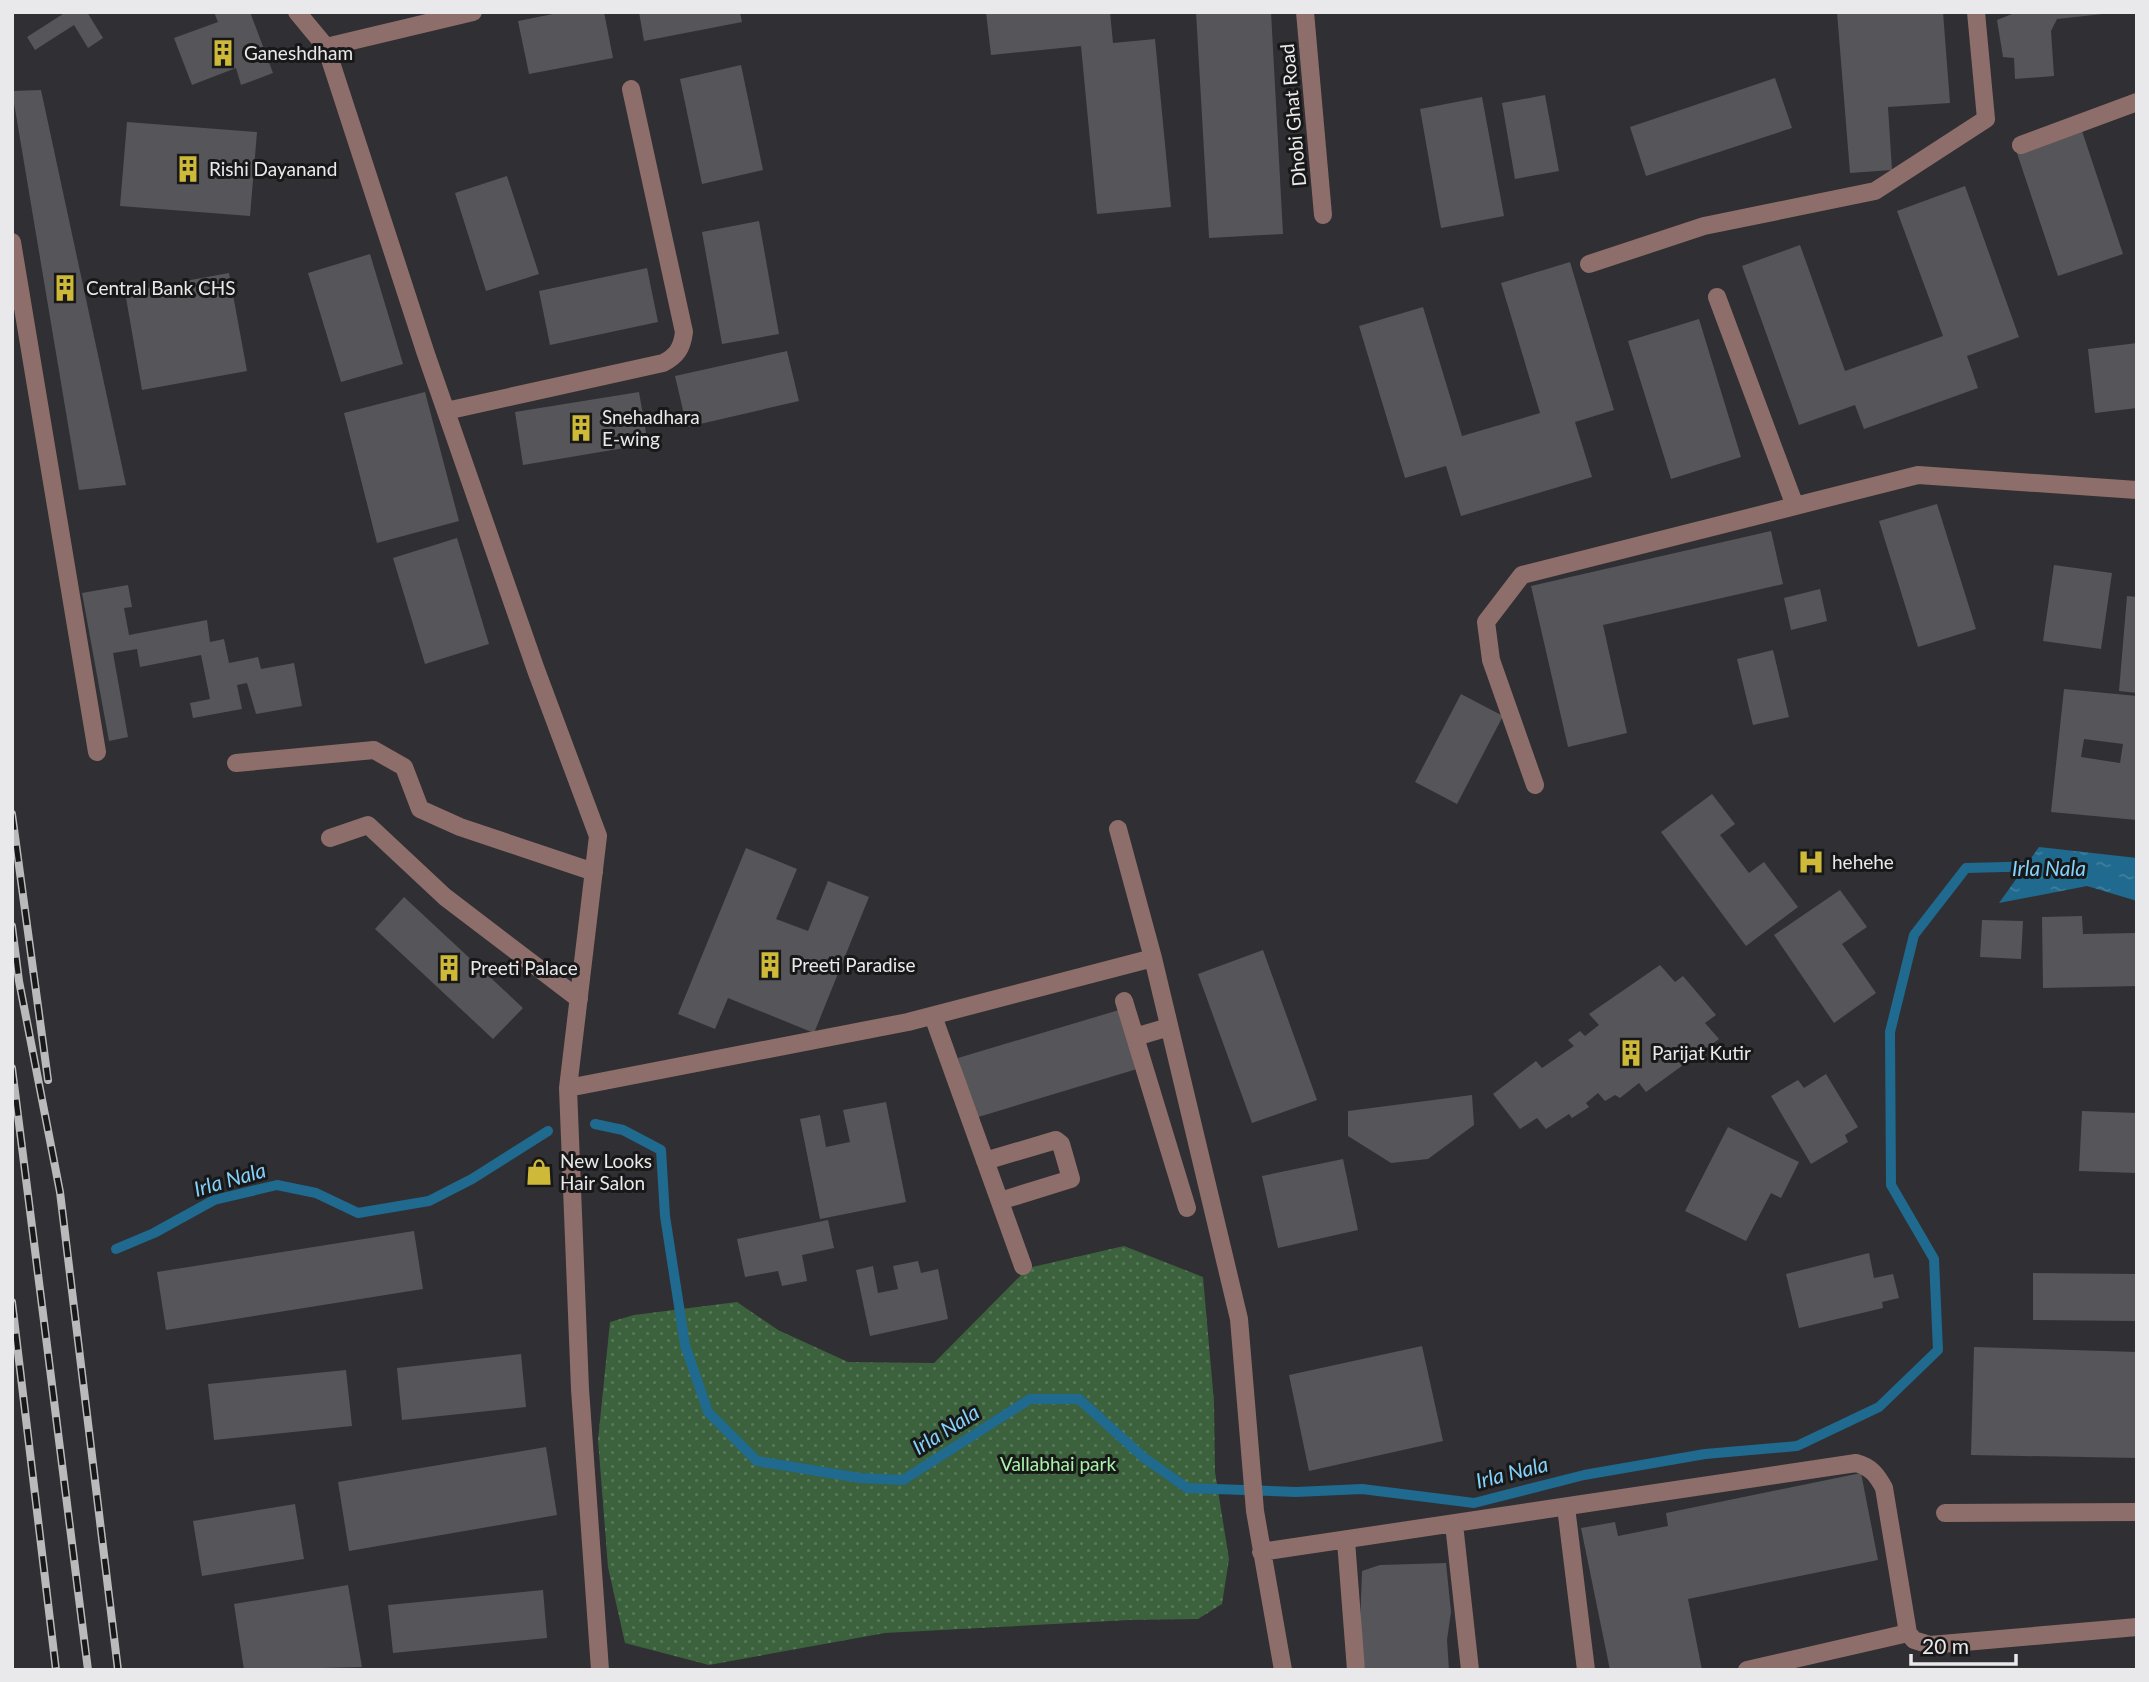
<svg xmlns="http://www.w3.org/2000/svg" width="2149" height="1682" font-family="Lato,sans-serif">
  <style>
    .park { fill: url(#park-dots) }
    .water { fill: url(#water-ripples) }
    .lines { fill: none; stroke-linecap: round; stroke-linejoin: round }
    .stream { stroke: #1f6a8e; stroke-width: 10 }
    .building { fill: #56565a; fill-rule: evenodd }
    .minor { stroke: #8e6e6a; stroke-width: 18 }
    .rail-casing { stroke: #bababc; stroke-width: 8 }
    .rail { stroke: #181819; stroke-width: 5; stroke-dasharray: 16; stroke-linecap: butt }
    .labels { text-anchor: middle; stroke-width: 6; stroke-linejoin: round; paint-order: stroke }
    .poi-label { font-size: 19px; fill: #e9e9eb; stroke: #181819; text-anchor: start }
    .street-label { font-size: 19px; fill: #e9e9eb; stroke: #181819 }
    .park-label { font-size: 19px; fill: #a8f2aa; stroke: #181819 }
    .water-label { font-size: 21px; font-style: italic; fill: #84d1fc; stroke: #181819 }
  </style>
  <defs>
    <pattern id="park-dots" width="8" height="8" patternUnits="userSpaceOnUse" patternTransform="scale(1.75)"><rect width="8" height="8" fill="#3b623c"/><path d="M2 2h.1M6 6h.1" fill="none" stroke="#577858" stroke-width="1.8" stroke-linecap="round"/></pattern>
    <pattern id="water-ripples" width="26" height="14" patternUnits="userSpaceOnUse" patternTransform="scale(1.75)"><rect width="26" height="14" fill="#1f6a8e"/><path d="M2 4q2-2 4 0t4 0M15 11q2-2 4 0t4 0" fill="none" stroke="#407f9e"/></pattern>
  </defs>
  <rect width="100%" height="100%" fill="#302f33"/>
  <path class="park" d="M 1124,1246 L 1203,1277 L 1214,1402 L 1215,1472 L 1229,1559 L 1222,1604 L 1198,1619 L 1129,1620 L 885,1633 L 709,1665 L 625,1643 L 608,1567 L 598,1440 L 610,1322 L 634,1315 L 737,1302 L 778,1330 L 848,1362 L 934,1363 L 1028,1268 Z"/>
  <path class="water" d="M 2039,847 L 2137,858 L 2137,901 L 2087,886 L 1999,903 Z"/>
  <g class="lines">
    <path class="stream" d="M 595,1124 L 623,1130 L 661,1150 L 665,1216 L 685,1345 L 708,1412 L 757,1461 L 860,1478 L 903,1480 L 1030,1399 L 1079,1399 L 1143,1457 L 1187,1488 L 1296,1492 L 1362,1489 L 1474,1503 L 1584,1475 L 1705,1454 L 1797,1446 L 1879,1407 L 1938,1350 L 1934,1259 L 1891,1185 L 1890,1032 L 1914,935 L 1966,868 L 2039,866
      M 116,1249 L 154,1233 L 214,1200 L 277,1185 L 316,1193 L 358,1213 L 429,1201 L 472,1179 L 548,1131"/>
  </g>
  <path class="building" d="M 66,12 L 87,12 L 103,38 L 88,48 L 74,25 L 35,50 L 27,37 Z
    M 214,12 L 250,12 L 273,73 L 241,85 L 236,68 L 192,85 L 174,38 L 218,22 Z
    M 563,12 L 604,12 L 613,58 L 529,74 L 518,21 Z
    M 639,12 L 740,12 L 742,22 L 644,41 Z
    M 986,12 L 1110,12 L 1113,43 L 1155,39 L 1171,207 L 1097,214 L 1081,46 L 991,55 Z
    M 1196,12 L 1271,12 L 1283,234 L 1209,238 Z
    M 1837,12 L 1943,12 L 1950,103 L 1888,107 L 1892,170 L 1850,173 Z
    M 2017,12 L 2103,12 L 2103,14 L 2057,19 L 2051,31 L 2054,76 L 2015,79 L 2014,58 L 2003,57 L 1997,20 Z
    M 741,65 L 763,170 L 702,184 L 680,79 Z
    M 1775,78 L 1792,128 L 1646,176 L 1630,127 Z
    M 41,90 L 126,485 L 79,490 L 12,91 Z
    M 1545,95 L 1559,171 L 1515,179 L 1502,103 Z
    M 1482,97 L 1504,216 L 1441,228 L 1420,109 Z
    M 127,122 L 257,132 L 250,216 L 120,206 Z
    M 2082,131 L 2123,254 L 2058,276 L 2017,153 Z
    M 507,176 L 539,274 L 486,291 L 455,193 Z
    M 1965,186 L 2019,337 L 1967,356 L 1978,388 L 1864,429 L 1855,405 L 1799,425 L 1742,266 L 1800,245 L 1845,371 L 1943,336 L 1897,211 Z
    M 759,221 L 779,334 L 722,344 L 702,232 Z
    M 370,254 L 403,364 L 341,382 L 308,273 Z
    M 1570,262 L 1614,410 L 1575,422 L 1592,477 L 1461,516 L 1446,466 L 1405,478 L 1359,326 L 1423,307 L 1462,436 L 1540,413 L 1501,283 Z
    M 647,268 L 658,322 L 550,345 L 539,291 Z
    M 229,273 L 247,371 L 142,390 L 125,292 Z
    M 1699,319 L 1741,457 L 1671,479 L 1628,341 Z
    M 2137,343 L 2137,408 L 2095,413 L 2088,349 Z
    M 787,351 L 799,401 L 687,427 L 675,376 Z
    M 425,392 L 459,521 L 377,543 L 344,413 Z
    M 639,392 L 648,444 L 523,465 L 515,412 Z
    M 1937,504 L 1976,629 L 1918,647 L 1879,521 Z
    M 1771,531 L 1783,584 L 1603,625 L 1627,733 L 1568,747 L 1531,586 Z
    M 457,538 L 489,644 L 425,664 L 393,558 Z
    M 2054,565 L 2112,573 L 2101,649 L 2043,641 Z
    M 128,585 L 132,607 L 124,608 L 129,635 L 207,620 L 210,642 L 224,639 L 229,663 L 258,657 L 261,669 L 294,663 L 302,706 L 256,714 L 247,683 L 237,685 L 242,709 L 193,718 L 190,703 L 210,699 L 201,655 L 140,667 L 137,649 L 113,653 L 128,737 L 109,741 L 82,593 Z
    M 1820,589 L 1827,621 L 1791,630 L 1784,598 Z
    M 2127,596 L 2137,597 L 2137,693 L 2119,691 Z
    M 1773,650 L 1789,717 L 1753,725 L 1737,659 Z
    M 2064,689 L 2137,696 L 2137,820 L 2051,812 ZM 2084,739 L 2123,744 L 2120,763 L 2081,757 Z
    M 1461,694 L 1503,716 L 1457,804 L 1415,782 Z
    M 1712,794 L 1735,824 L 1720,835 L 1749,873 L 1764,862 L 1798,907 L 1746,946 L 1661,832 Z
    M 746,848 L 797,869 L 776,919 L 808,931 L 828,881 L 869,897 L 814,1033 L 728,998 L 715,1029 L 678,1014 Z
    M 1840,890 L 1867,927 L 1842,944 L 1876,993 L 1834,1023 L 1774,935 Z
    M 404,897 L 523,1008 L 493,1039 L 375,929 Z
    M 2082,916 L 2083,934 L 2137,933 L 2137,986 L 2043,988 L 2042,917 Z
    M 1982,920 L 2023,921 L 2021,959 L 1980,957 Z
    M 1263,950 L 1317,1100 L 1252,1123 L 1198,974 Z
    M 1660,965 L 1675,982 L 1683,976 L 1716,1015 L 1705,1023 L 1719,1039 L 1646,1092 L 1639,1083 L 1620,1098 L 1615,1095 L 1605,1101 L 1598,1093 L 1586,1103 L 1589,1107 L 1572,1118 L 1569,1114 L 1546,1129 L 1537,1118 L 1520,1129 L 1493,1094 L 1536,1061 L 1542,1068 L 1574,1046 L 1568,1040 L 1580,1031 L 1585,1036 L 1599,1025 L 1589,1014 Z
    M 1119,1010 L 1137,1069 L 975,1118 L 958,1058 Z
    M 1826,1074 L 1858,1127 L 1845,1135 L 1848,1142 L 1811,1164 L 1771,1096 L 1798,1080 L 1804,1088 Z
    M 1472,1095 L 1474,1125 L 1428,1159 L 1391,1163 L 1348,1136 L 1348,1111 Z
    M 886,1102 L 906,1202 L 820,1219 L 800,1119 L 820,1115 L 826,1147 L 850,1142 L 843,1110 Z
    M 2082,1111 L 2137,1113 L 2137,1173 L 2079,1171 Z
    M 1728,1127 L 1799,1162 L 1781,1198 L 1771,1193 L 1746,1241 L 1685,1211 Z
    M 1343,1159 L 1358,1230 L 1278,1248 L 1262,1176 Z
    M 828,1220 L 834,1248 L 802,1255 L 807,1281 L 782,1286 L 778,1271 L 745,1277 L 737,1239 Z
    M 414,1231 L 423,1289 L 166,1330 L 157,1272 Z
    M 1869,1253 L 1874,1278 L 1893,1274 L 1899,1298 L 1882,1302 L 1883,1308 L 1799,1328 L 1786,1274 Z
    M 918,1261 L 921,1273 L 938,1269 L 948,1319 L 870,1336 L 856,1270 L 873,1266 L 878,1293 L 898,1289 L 893,1266 Z
    M 2033,1273 L 2137,1274 L 2137,1321 L 2033,1320 Z
    M 1422,1346 L 1443,1441 L 1309,1471 L 1289,1375 Z
    M 1974,1347 L 2137,1352 L 2137,1458 L 1971,1455 Z
    M 521,1354 L 526,1407 L 402,1420 L 397,1368 Z
    M 346,1370 L 352,1426 L 214,1440 L 208,1384 Z
    M 546,1447 L 557,1515 L 349,1551 L 338,1482 Z
    M 1861,1473 L 1878,1560 L 1688,1599 L 1702,1670 L 1610,1670 L 1581,1528 L 1615,1522 L 1618,1536 L 1668,1526 L 1666,1513 Z
    M 295,1504 L 304,1559 L 202,1576 L 193,1521 Z
    M 1446,1563 L 1451,1612 L 1447,1640 L 1449,1670 L 1365,1670 L 1360,1627 L 1362,1571 L 1380,1565 Z
    M 348,1585 L 362,1667 L 244,1670 L 234,1604 Z
    M 543,1590 L 547,1638 L 393,1653 L 388,1605 Z"/>
  <g class="lines">
    <path class="minor" d="M 297,12 L 326,47 L 426,354 L 536,670 L 598,836 L 568,1088 L 580,1389 L 600,1670
      M 1305,12 L 1323,215
      M 326,47 L 473,12
      M 2021,145 L 2137,102
      M 12,242 L 97,752
      M 1589,264 L 1704,226 L 1875,191 L 1986,119 L 1976,12
      M 1717,297 L 1795,506
      M 446,411 L 663,363 C 677,356 682,348 684,332 L 631,89
      M 236,763 L 374,750 L 404,767 L 420,809 L 460,827 L 594,872
      M 1535,785 L 1491,660 L 1486,622 L 1522,575 L 1918,475 L 2137,490
      M 1118,829 L 1153,958 L 1239,1319 L 1255,1511 L 1283,1670
      M 330,838 L 368,825 L 445,897 L 579,999
      M 1124,1001 L 1187,1208
      M 933,1016 L 1023,1266
      M 1135,1037 L 1169,1027
      M 568,1088 L 908,1022 L 1153,958
      M 985,1161 L 1056,1140 L 1061,1144 L 1071,1179 L 1000,1201
      M 1566,1507 L 1586,1670
      M 1945,1513 L 2137,1512
      M 1454,1524 L 1470,1670
      M 1346,1541 L 1356,1670
      M 1261,1552 L 1856,1463 C 1871,1467 1877,1475 1884,1488 L 1908,1633 L 1747,1670
      M 1908,1633 L 1914,1640 L 1930,1645 L 2137,1627"/>
    <defs>
      <path id="rail" d="M 12,814 L 48,1080
        M 12,926 L 19,981 L 60,1192 L 118,1670
        M 12,1068 L 88,1670
        M 12,1302 L 56,1670"/>
    </defs>
    <use href="#rail" class="rail-casing"/>
    <use href="#rail" class="rail"/>
  </g>
  <defs>
    <symbol id="building-bare" viewBox="-9 -9 18 18"><path d="M-4-6H4V6H1V3H-1V6H-4ZM-2.5-4.3h1.7v1.8h-1.7ZM.8-4.3h1.7v1.8H.8ZM-2.5-1h1.7V.8h-1.7ZM.8-1h1.7V.8H.8Z" fill="#ceb938" stroke="#181819" stroke-width="2.5" paint-order="stroke"/></symbol>
    <symbol id="hospital-bare" viewBox="-9 -9 18 18"><path d="M-5-5h3v3.5h4V-5h3V5h-3V1.5h-4V5h-3Z" fill="#ceb938" stroke="#181819" stroke-width="2.5" paint-order="stroke"/></symbol>
    <symbol id="shop-bare" viewBox="-9 -9 18 18"><path d="M-5-2.5h2.3a2.7 3.5 0 0 1 5.4 0H5L5.5 6h-11ZM-1.5-2.5h3a1.5 2.3 0 0 0-3 0Z" fill="#ceb938" stroke="#181819" stroke-width="2.5" paint-order="stroke"/></symbol>
  </defs>
  <g fill-rule="evenodd">
    <use href="#building-bare" x="204" y="34" width="38" height="38"/>
    <use href="#building-bare" x="169" y="150" width="38" height="38"/>
    <use href="#building-bare" x="46" y="269" width="38" height="38"/>
    <use href="#building-bare" x="562" y="409" width="38" height="38"/>
    <use href="#hospital-bare" x="1792" y="843" width="38" height="38"/>
    <use href="#building-bare" x="751" y="946" width="38" height="38"/>
    <use href="#building-bare" x="430" y="949" width="38" height="38"/>
    <use href="#building-bare" x="1612" y="1034" width="38" height="38"/>
    <use href="#shop-bare" x="520" y="1153" width="38" height="38"/>
  </g>
  <g class="labels">
    <g class="poi-label">
      <text x="244" y="60">Ganeshdham</text>
      <text x="209" y="176">Rishi Dayanand</text>
      <text x="86" y="295">Central Bank CHS</text>
      <text x="602" y="424">Snehadhara<tspan x="602" dy="22">E-wing</tspan></text>
      <text x="1832" y="869">hehehe</text>
      <text x="791" y="972">Preeti Paradise</text>
      <text x="470" y="975">Preeti Palace</text>
      <text x="1652" y="1060">Parijat Kutir</text>
      <text x="560" y="1168">New Looks<tspan x="560" dy="22">Hair Salon</tspan></text>
    </g>
    <g class="street-label">
      <text transform="translate(1293 115) rotate(-95)" y="7">Dhobi Ghat Road</text>
    </g>
    <g class="park-label">
      <text x="1058" y="1471">Vallabhai park</text>
    </g>
    <g class="water-label">
      <text x="2049" y="876">Irla Nala</text>
      <text transform="translate(230 1180) rotate(-16)" y="7">Irla Nala</text>
      <text transform="translate(946 1430) rotate(-32)" y="7">Irla Nala</text>
      <text transform="translate(1512 1473) rotate(-14)" y="7">Irla Nala</text>
    </g>
  </g>
  <rect width="2149" height="1682" fill="none" stroke="#e9e9eb" stroke-width="28"/>
  <path d="M1911 1654v10h105v-10" fill="none" stroke="#e9e9eb" stroke-width="3.5"/>
  <text x="1922" y="1654" font-size="21" fill="#e9e9eb" stroke="#181819" stroke-width="5" paint-order="stroke">20 m</text>
</svg>
